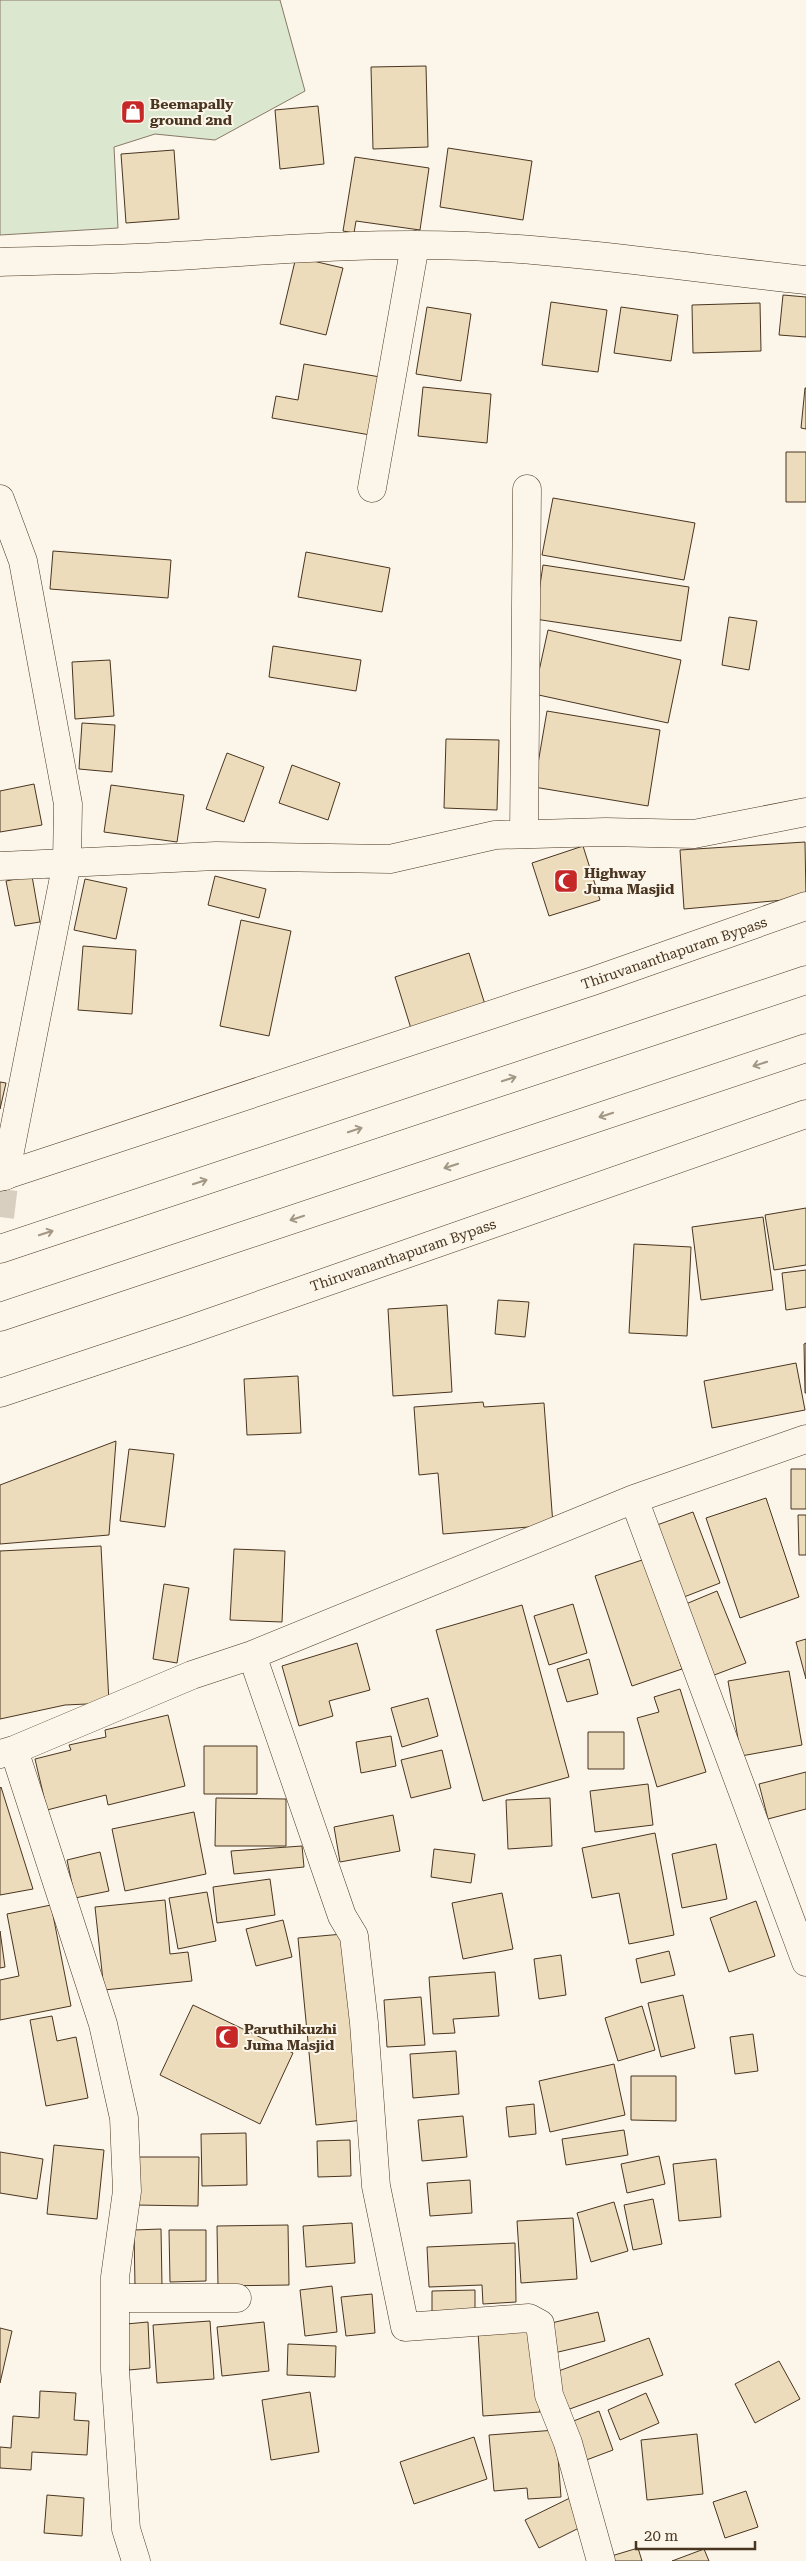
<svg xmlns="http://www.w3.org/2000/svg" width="806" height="2561" font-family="'Roboto Serif',serif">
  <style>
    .green { fill: #dce7d0; stroke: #887966 }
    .building { fill: #ecdcbc; stroke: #4a3520 }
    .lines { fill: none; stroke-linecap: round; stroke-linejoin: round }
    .street-tunnel { stroke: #d8cfc1; stroke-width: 28; stroke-dasharray: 28 14; stroke-linecap: butt }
    .street-casing { stroke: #4a3520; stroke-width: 29 }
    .secondary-casing { stroke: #4a3520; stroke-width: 29 }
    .highway-casing { stroke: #4a3520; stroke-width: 29 }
    .street { stroke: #fbf6e9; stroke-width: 28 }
    .secondary { stroke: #fbf6e9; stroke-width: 28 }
    .highway { stroke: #fbf6e9; stroke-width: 28 }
    .oneway { stroke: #a29684 }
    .labels { text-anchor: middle; stroke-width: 4; stroke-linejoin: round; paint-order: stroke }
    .poi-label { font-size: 14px; font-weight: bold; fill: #4a3520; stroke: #fbf6e9; text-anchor: start }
    .street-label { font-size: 14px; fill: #4a3520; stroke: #fbf6e9 }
  </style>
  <rect width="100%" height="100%" fill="#fbf6e9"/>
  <path class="green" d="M 0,0 L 280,0 L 305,91 L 215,140 L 155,134 L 114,147 L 118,228 L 0,235 Z"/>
  <path class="building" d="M 426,66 L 428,147 L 373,149 L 371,67 Z
    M 318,106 L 324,164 L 280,169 L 275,110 Z
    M 448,148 L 532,161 L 523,220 L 440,207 Z
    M 174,150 L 179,219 L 126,223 L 121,154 Z
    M 355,157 L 429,168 L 420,230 L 356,221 L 354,233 L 343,231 Z
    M 296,257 L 343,268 L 326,335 L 280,324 Z
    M 783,295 L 806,297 L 806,337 L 779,335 Z
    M 551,302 L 607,310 L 598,372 L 542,365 Z
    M 760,303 L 761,351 L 693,353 L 692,305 Z
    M 427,307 L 471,314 L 461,381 L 416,374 Z
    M 621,307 L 678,315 L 671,361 L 614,353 Z
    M 304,364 L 386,378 L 376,436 L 272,418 L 276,396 L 298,400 Z
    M 423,387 L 491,394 L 487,443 L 418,436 Z
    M 805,388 L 806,388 L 806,429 L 801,428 Z
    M 786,452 L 806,452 L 806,502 L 786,502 Z
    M 553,498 L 695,523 L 684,580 L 542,555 Z
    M 53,551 L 171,560 L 168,598 L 50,589 Z
    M 306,552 L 390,568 L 382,612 L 298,597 Z
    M 543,565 L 689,587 L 681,641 L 535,619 Z
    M 729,617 L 757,621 L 749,670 L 722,665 Z
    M 548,630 L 681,660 L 668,723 L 534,694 Z
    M 273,646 L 361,660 L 356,691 L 269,677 Z
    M 110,660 L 114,716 L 75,719 L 72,662 Z
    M 547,711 L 660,730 L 648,806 L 534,787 Z
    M 82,723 L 115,725 L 112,772 L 79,769 Z
    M 446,739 L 499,740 L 497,810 L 444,808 Z
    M 227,753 L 264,767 L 244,822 L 206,809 Z
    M 292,765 L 340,783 L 328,820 L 279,803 Z
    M 34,784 L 42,825 L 0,832 L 0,791 Z
    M 111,785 L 184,795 L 177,842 L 104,832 Z
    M 805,842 L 806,898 L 684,909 L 680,850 Z
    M 583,846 L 600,900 L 549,916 L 532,863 Z
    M 32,876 L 40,922 L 15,926 L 6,881 Z
    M 215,876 L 266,889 L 259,918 L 208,905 Z
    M 85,879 L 127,888 L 116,939 L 74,930 Z
    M 241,920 L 291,931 L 269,1036 L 220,1026 Z
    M 83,946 L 136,950 L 132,1014 L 78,1010 Z
    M 469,953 L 487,1011 L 413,1035 L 395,977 Z
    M 0,1082 L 6,1083 L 0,1109 Z
    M 806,1208 L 806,1265 L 774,1270 L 765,1215 Z
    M 763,1217 L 773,1290 L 701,1300 L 692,1227 Z
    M 634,1244 L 691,1247 L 687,1336 L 629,1333 Z
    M 806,1270 L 806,1307 L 786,1310 L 782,1273 Z
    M 498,1300 L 529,1302 L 525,1337 L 495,1334 Z
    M 447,1305 L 452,1392 L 393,1396 L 388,1309 Z
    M 806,1343 L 806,1393 L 805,1393 L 804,1344 Z
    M 796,1363 L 805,1410 L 712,1428 L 704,1381 Z
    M 298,1376 L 301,1433 L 247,1435 L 244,1379 Z
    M 483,1402 L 484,1407 L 544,1403 L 553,1525 L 443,1534 L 438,1473 L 419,1475 L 414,1407 Z
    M 116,1441 L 109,1535 L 0,1544 L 0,1485 Z
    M 129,1449 L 174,1454 L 165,1527 L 120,1521 Z
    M 791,1469 L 806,1469 L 806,1509 L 791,1509 Z
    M 766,1498 L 799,1597 L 740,1618 L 706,1518 Z
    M 693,1512 L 720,1583 L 684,1597 L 657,1525 Z
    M 798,1515 L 806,1515 L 806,1555 L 799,1555 Z
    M 101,1546 L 109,1703 L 65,1705 L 0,1719 L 0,1551 Z
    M 234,1549 L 285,1551 L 282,1622 L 230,1620 Z
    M 645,1559 L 682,1669 L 632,1686 L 595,1576 Z
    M 164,1584 L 189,1588 L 177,1663 L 153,1659 Z
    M 717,1591 L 746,1663 L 709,1677 L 681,1606 Z
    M 573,1604 L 587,1653 L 549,1665 L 534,1616 Z
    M 522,1605 L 569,1777 L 483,1801 L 436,1630 Z
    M 806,1639 L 806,1679 L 796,1642 Z
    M 357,1643 L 370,1690 L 329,1701 L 333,1716 L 299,1726 L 282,1666 Z
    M 589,1659 L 598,1694 L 567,1702 L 557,1669 Z
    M 789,1671 L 802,1745 L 741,1756 L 728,1681 Z
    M 680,1689 L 706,1772 L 657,1787 L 637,1718 L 659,1712 L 654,1697 Z
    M 428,1698 L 438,1736 L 402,1747 L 391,1708 Z
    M 168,1715 L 185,1786 L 108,1805 L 106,1795 L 47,1810 L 35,1759 L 71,1750 L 69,1745 L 106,1737 L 105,1730 Z
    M 588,1732 L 624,1732 L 624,1769 L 588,1769 Z
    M 391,1736 L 396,1766 L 361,1773 L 356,1742 Z
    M 204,1746 L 257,1746 L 257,1794 L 204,1794 Z
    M 442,1750 L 451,1788 L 411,1798 L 401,1760 Z
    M 806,1772 L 806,1809 L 768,1819 L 759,1784 Z
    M 648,1784 L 653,1825 L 595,1832 L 590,1791 Z
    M 1,1787 L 33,1889 L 0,1895 L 0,1788 Z
    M 216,1798 L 286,1799 L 286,1846 L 215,1846 Z
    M 550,1798 L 552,1846 L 508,1849 L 506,1800 Z
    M 194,1812 L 206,1874 L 125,1891 L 112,1829 Z
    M 393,1815 L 400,1851 L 340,1862 L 334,1827 Z
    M 655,1833 L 674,1935 L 629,1944 L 619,1893 L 592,1898 L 582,1848 Z
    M 716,1844 L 727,1899 L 682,1908 L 672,1854 Z
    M 302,1846 L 304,1867 L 234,1874 L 231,1851 Z
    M 434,1849 L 475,1854 L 471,1883 L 431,1877 Z
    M 100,1852 L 109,1891 L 75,1898 L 67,1860 Z
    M 270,1879 L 275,1915 L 217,1923 L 213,1887 Z
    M 207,1892 L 216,1941 L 178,1949 L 169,1898 Z
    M 502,1893 L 513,1949 L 463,1959 L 452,1903 Z
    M 165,1900 L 170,1954 L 188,1952 L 192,1981 L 104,1990 L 95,1907 Z
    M 756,1901 L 775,1956 L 729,1972 L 710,1918 Z
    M 51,1905 L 71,2006 L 0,2020 L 0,1980 L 19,1976 L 7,1914 Z
    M 283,1920 L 292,1957 L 256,1966 L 246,1929 Z
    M 0,1931 L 5,1967 L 0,1968 Z
    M 343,1934 L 364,2120 L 316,2125 L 298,1938 Z
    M 669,1951 L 675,1975 L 641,1983 L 636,1959 Z
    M 561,1955 L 566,1995 L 539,1999 L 534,1959 Z
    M 495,1972 L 499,2016 L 453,2019 L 455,2033 L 433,2034 L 429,1977 Z
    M 683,1995 L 695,2048 L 661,2057 L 648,2003 Z
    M 421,1997 L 425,2045 L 387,2047 L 384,2000 Z
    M 193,2005 L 293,2053 L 260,2124 L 160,2075 Z
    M 642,2006 L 655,2050 L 618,2061 L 605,2018 Z
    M 52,2016 L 57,2041 L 76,2037 L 88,2098 L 46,2106 L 30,2020 Z
    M 753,2034 L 758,2071 L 735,2074 L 730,2037 Z
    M 456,2051 L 459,2094 L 413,2098 L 410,2054 Z
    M 614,2064 L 625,2115 L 550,2132 L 539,2081 Z
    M 631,2076 L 676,2076 L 676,2121 L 631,2120 Z
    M 534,2104 L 536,2134 L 509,2137 L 506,2107 Z
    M 463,2116 L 467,2157 L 422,2161 L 418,2120 Z
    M 624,2130 L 628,2155 L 566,2165 L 562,2139 Z
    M 246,2133 L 247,2185 L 202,2186 L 201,2134 Z
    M 350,2140 L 351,2176 L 318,2177 L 317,2141 Z
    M 54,2145 L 104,2150 L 97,2219 L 47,2214 Z
    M 0,2152 L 43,2159 L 37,2199 L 0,2193 Z
    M 659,2156 L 665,2184 L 627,2193 L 621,2164 Z
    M 136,2157 L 199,2157 L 198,2206 L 135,2205 Z
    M 716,2159 L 721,2217 L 679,2221 L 673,2164 Z
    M 470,2180 L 472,2213 L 430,2216 L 427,2183 Z
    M 653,2199 L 662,2244 L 633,2250 L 624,2205 Z
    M 614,2202 L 628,2251 L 591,2262 L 577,2213 Z
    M 573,2218 L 577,2279 L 521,2283 L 517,2221 Z
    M 352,2223 L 355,2263 L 306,2267 L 303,2226 Z
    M 288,2225 L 289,2285 L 218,2286 L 217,2226 Z
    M 161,2229 L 162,2286 L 135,2286 L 134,2230 Z
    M 169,2230 L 206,2230 L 206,2281 L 170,2282 Z
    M 515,2243 L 516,2302 L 483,2304 L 482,2285 L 429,2287 L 427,2247 Z
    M 332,2286 L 337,2332 L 305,2336 L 300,2290 Z
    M 475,2290 L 475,2316 L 432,2316 L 432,2291 Z
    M 372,2294 L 375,2333 L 346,2336 L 341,2297 Z
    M 598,2312 L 605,2341 L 554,2353 L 547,2324 Z
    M 210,2321 L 214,2379 L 157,2383 L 153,2325 Z
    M 148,2322 L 150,2368 L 129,2370 L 126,2324 Z
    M 264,2322 L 269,2371 L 222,2376 L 217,2327 Z
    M 534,2326 L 540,2412 L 483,2416 L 478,2331 Z
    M 0,2328 L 12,2331 L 0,2383 Z
    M 649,2338 L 663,2375 L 567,2410 L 553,2373 Z
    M 288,2344 L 336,2346 L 335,2377 L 287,2375 Z
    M 779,2361 L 800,2399 L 755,2423 L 735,2384 Z
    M 40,2391 L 76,2393 L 74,2420 L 89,2421 L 87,2455 L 32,2452 L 31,2470 L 0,2468 L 0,2447 L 11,2448 L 13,2416 L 39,2418 Z
    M 310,2392 L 319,2452 L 271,2460 L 262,2400 Z
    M 646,2393 L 659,2423 L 620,2440 L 608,2410 Z
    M 599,2411 L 613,2450 L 581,2462 L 566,2424 Z
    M 556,2430 L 561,2497 L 528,2499 L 527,2488 L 494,2491 L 489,2435 Z
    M 697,2434 L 703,2494 L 647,2500 L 641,2440 Z
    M 474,2437 L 487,2479 L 414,2504 L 400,2462 Z
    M 746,2491 L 758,2527 L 725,2538 L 713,2502 Z
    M 47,2495 L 84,2498 L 82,2536 L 44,2533 Z
    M 576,2495 L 589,2523 L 539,2548 L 525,2520 Z
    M 638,2548 L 642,2561 L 610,2561 L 608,2557 Z
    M 704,2549 L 709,2561 L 672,2561 Z"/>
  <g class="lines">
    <path class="street-tunnel" d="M 0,1217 L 5,1176"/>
    <defs>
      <path id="street" d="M 0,262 C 53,260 106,260 158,257 C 261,251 364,242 467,246 C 580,251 693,268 806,280
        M 372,488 L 415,245
        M 0,499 L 23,561 L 68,804 L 67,862 L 5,1176
        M 524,834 L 527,489
        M 0,866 L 216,856 L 390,859 L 495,835 L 606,832 L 694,834 L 806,812
        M 634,1499 L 806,1962
        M 252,1655 L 342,1916 L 354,1936 L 364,2023 L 376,2186 L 405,2327 L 529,2318 L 540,2324 L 549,2395 L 568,2443 L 601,2561
        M 14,1750 L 103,2024 L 124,2118 L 127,2191 L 115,2277 L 115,2370 L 126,2529 L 136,2561
        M 0,1754 L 14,1750 L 192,1675 L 252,1655 L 634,1499 L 806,1439
        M 115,2298 L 237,2298"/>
      <path id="secondary" d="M 0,1177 L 593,981 L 806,906
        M 0,1393 L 186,1331 L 806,1114"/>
      <path id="highway" d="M 0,1249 L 806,980
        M 0,1317 L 806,1048"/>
    </defs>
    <use href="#street" class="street-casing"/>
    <use href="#secondary" class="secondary-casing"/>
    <use href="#highway" class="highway-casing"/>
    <use href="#street" class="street"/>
    <use href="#secondary" class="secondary"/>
    <use href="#highway" class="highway"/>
  </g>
  <defs><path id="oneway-shaft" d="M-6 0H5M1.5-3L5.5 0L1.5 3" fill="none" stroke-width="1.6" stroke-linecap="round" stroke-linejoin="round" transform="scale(1.25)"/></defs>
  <g class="oneway">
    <use href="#oneway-shaft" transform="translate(760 1064) rotate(162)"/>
    <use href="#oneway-shaft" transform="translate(509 1079) rotate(-18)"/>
    <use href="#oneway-shaft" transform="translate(606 1115) rotate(162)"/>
    <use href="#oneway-shaft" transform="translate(355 1130) rotate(-18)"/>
    <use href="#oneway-shaft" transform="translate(451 1166) rotate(162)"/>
    <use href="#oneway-shaft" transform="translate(200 1182) rotate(-18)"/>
    <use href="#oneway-shaft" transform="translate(297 1218) rotate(162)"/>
    <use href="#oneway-shaft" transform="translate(46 1233) rotate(-18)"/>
  </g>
  <defs>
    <symbol id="shop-square" viewBox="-11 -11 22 22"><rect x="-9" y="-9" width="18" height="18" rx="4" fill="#c62828" stroke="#fbf6e9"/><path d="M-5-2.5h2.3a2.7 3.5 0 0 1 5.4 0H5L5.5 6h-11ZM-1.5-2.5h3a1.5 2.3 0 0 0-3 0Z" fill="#fff"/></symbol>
    <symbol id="mosque-square" viewBox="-11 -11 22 22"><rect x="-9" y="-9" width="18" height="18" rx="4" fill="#c62828" stroke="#fbf6e9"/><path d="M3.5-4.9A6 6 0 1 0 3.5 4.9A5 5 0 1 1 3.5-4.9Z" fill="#fff"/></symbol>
  </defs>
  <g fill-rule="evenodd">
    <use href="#shop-square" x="119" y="98" width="28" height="28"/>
    <use href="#mosque-square" x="552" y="867" width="28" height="28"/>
    <use href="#mosque-square" x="213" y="2023" width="28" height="28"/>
  </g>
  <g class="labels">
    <g class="poi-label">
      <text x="150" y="109">Beemapally<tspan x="150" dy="16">ground 2nd</tspan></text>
      <text x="584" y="878">Highway<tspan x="584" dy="16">Juma Masjid</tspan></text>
      <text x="244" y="2034">Paruthikuzhi<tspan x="244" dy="16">Juma Masjid</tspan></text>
    </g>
    <g class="street-label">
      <text transform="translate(674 953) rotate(-19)" y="5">Thiruvananthapuram Bypass</text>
      <text transform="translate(403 1255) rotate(-19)" y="5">Thiruvananthapuram Bypass</text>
    </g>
  </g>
  <path d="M636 2541v8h119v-8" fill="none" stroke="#4a3520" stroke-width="2.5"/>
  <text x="644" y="2541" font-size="15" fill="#4a3520" stroke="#fbf6e9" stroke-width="4" paint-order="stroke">20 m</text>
</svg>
